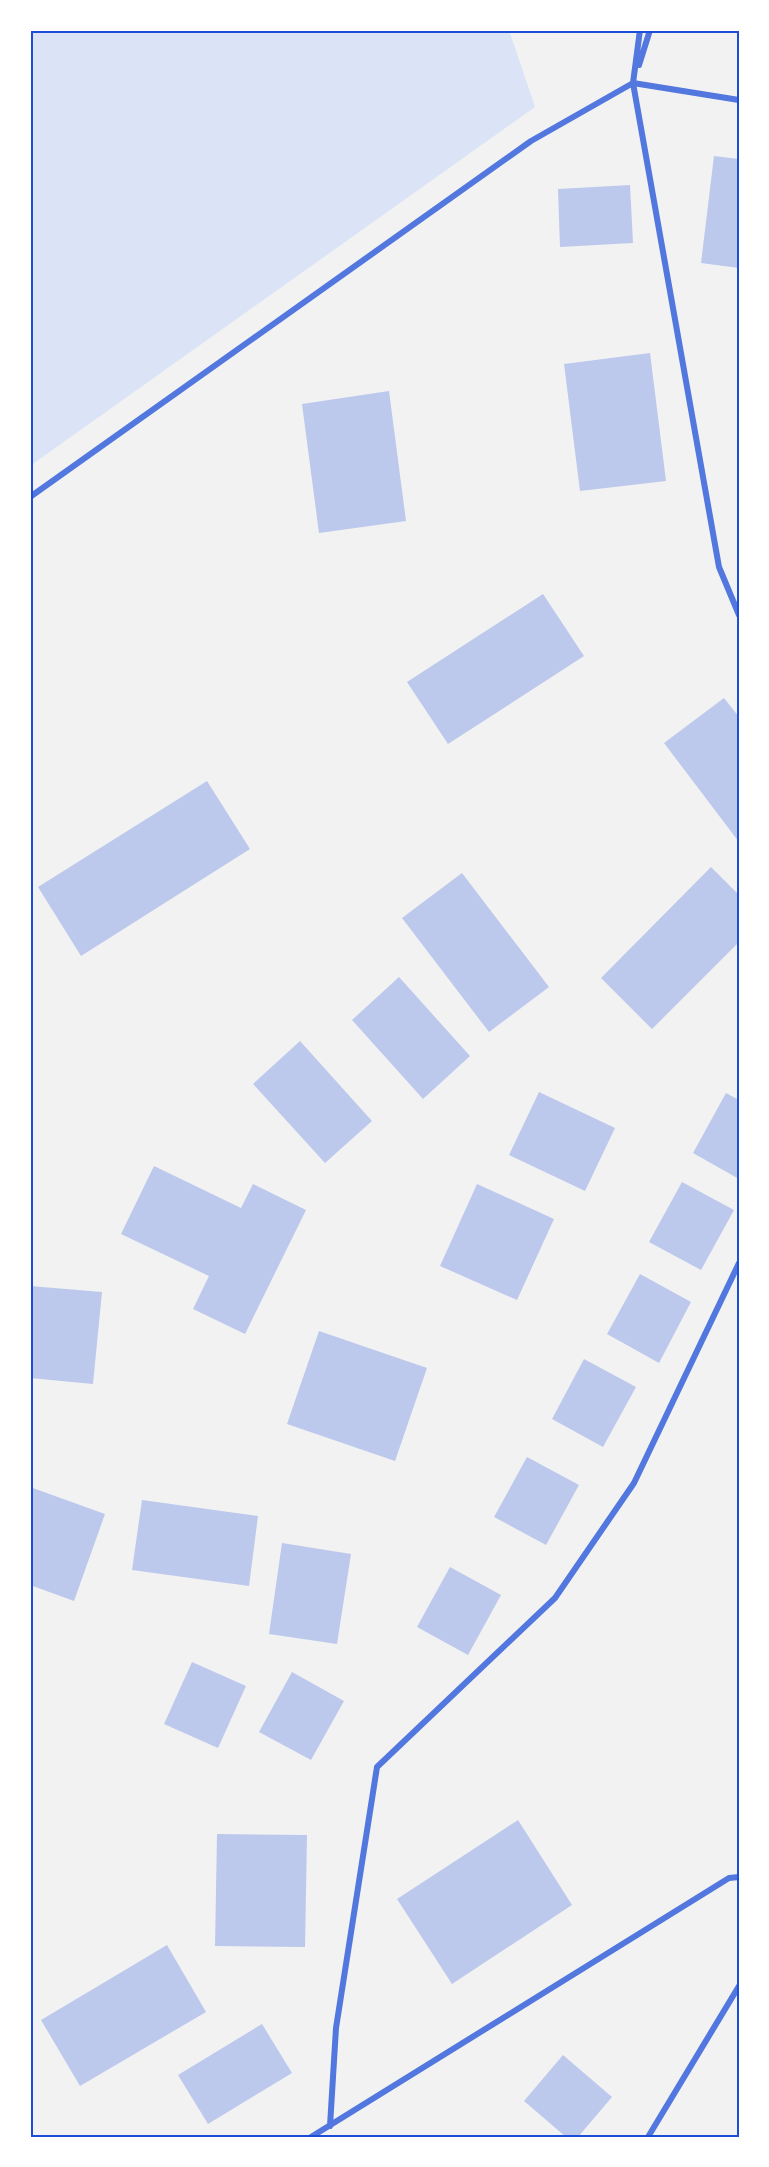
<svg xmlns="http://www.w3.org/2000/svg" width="769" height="2167" font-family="'PT Sans Narrow',sans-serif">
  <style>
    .green { fill: #dbe4f7 }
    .building { fill: #bdc9ec }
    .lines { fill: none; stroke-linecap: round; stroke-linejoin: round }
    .minor { stroke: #5277de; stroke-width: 6 }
    .neatline { fill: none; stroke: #1d4ed8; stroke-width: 2 }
  </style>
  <rect width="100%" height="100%" fill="#f2f2f2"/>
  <path class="green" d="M 30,30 L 509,30 L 535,107 L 30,466 Z"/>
  <path class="building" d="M 714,156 L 739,159 L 739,268 L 701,263 Z
    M 630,185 L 633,243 L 560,247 L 558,189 Z
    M 650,353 L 666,481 L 580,491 L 564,364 Z
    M 389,391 L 406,521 L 319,533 L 302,404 Z
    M 543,594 L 584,656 L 448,744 L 407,682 Z
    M 724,698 L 739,717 L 739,842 L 664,743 Z
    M 207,781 L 250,849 L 81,956 L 38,887 Z
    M 711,867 L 739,895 L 739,942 L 652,1029 L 601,978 Z
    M 462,873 L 549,987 L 489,1032 L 402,918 Z
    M 399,977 L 470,1056 L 423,1099 L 352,1020 Z
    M 300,1041 L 372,1121 L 325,1163 L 253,1084 Z
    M 539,1092 L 615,1128 L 585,1191 L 509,1155 Z
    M 726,1093 L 739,1100 L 739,1179 L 693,1153 Z
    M 154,1166 L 241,1208 L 253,1184 L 306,1210 L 245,1334 L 193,1309 L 209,1276 L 121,1234 Z
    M 682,1182 L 734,1210 L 701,1270 L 649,1242 Z
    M 477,1184 L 554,1219 L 517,1300 L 440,1266 Z
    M 640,1274 L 691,1302 L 659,1363 L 607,1334 Z
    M 30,1286 L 102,1292 L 93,1384 L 30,1378 Z
    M 319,1331 L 427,1368 L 395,1461 L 287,1424 Z
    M 584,1359 L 636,1387 L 603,1447 L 552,1419 Z
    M 527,1457 L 579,1485 L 546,1545 L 494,1517 Z
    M 30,1487 L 105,1514 L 74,1601 L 30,1585 Z
    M 142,1500 L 258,1516 L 249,1586 L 132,1570 Z
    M 282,1543 L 351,1554 L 337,1644 L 269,1634 Z
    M 450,1567 L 501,1595 L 468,1655 L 417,1627 Z
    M 192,1662 L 246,1686 L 218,1748 L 164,1724 Z
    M 292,1672 L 344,1701 L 311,1760 L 259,1732 Z
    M 518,1820 L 572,1905 L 452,1984 L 397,1899 Z
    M 217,1834 L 307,1835 L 305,1947 L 215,1946 Z
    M 167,1945 L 206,2012 L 80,2086 L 41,2020 Z
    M 262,2024 L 292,2073 L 208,2124 L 178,2075 Z
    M 563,2055 L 612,2097 L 578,2137 L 566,2137 L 524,2101 Z"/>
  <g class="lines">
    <path class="minor" d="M 640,30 L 633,83 L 719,567 L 739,615
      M 639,65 L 650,30
      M 633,83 L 739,100
      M 30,497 L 531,141 L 633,83
      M 330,2126 L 336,2028 L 377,1767 L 555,1598 L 634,1483 L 739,1263
      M 311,2137 L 729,1878 L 739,1877
      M 648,2137 L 739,1986"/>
  </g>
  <rect width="769" height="2167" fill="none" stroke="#ffffff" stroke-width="63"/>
  <rect x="32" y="32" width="706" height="2104" class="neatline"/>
</svg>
